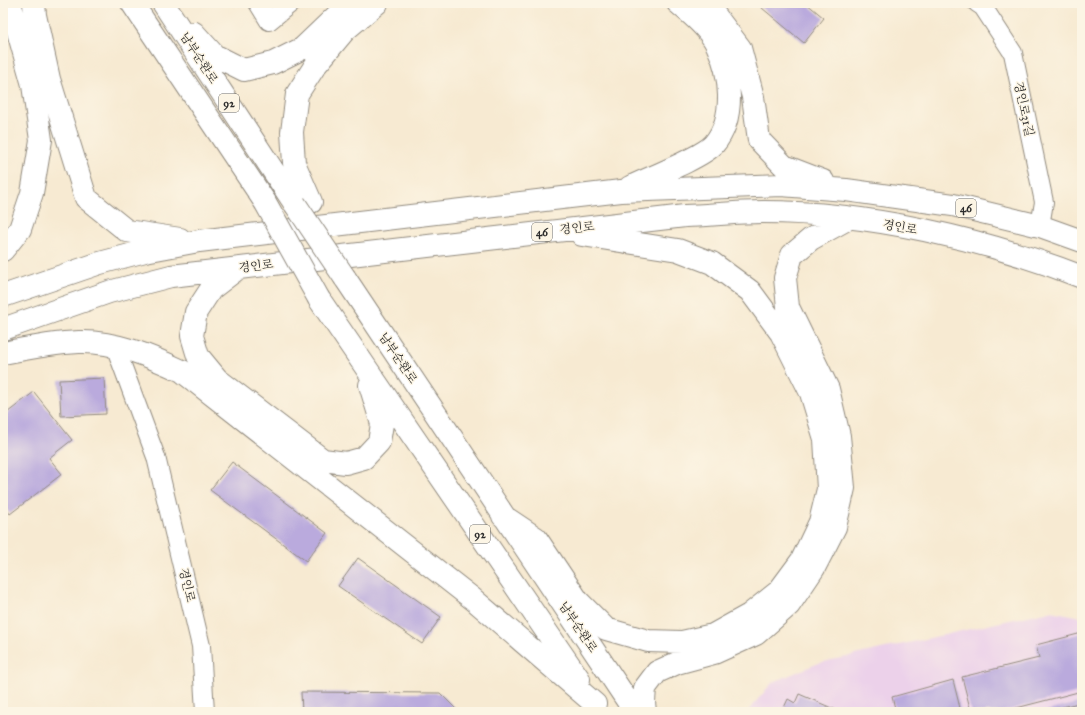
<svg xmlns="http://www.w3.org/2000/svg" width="1085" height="715" font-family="'IM FELL Great Primer','Noto Serif KR',serif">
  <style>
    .built { fill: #ecd1ea }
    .building { fill: #baaadd }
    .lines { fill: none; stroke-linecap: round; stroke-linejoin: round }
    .street-casing { stroke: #918a7e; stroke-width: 20 }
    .primary-casing { stroke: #918a7e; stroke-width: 24 }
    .street { stroke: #fff; stroke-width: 18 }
    .primary { stroke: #fff; stroke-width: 22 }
    .primary-bridge-casing { stroke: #918a7e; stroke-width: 24; stroke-linecap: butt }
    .primary-bridge { stroke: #fff; stroke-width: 22 }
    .labels { text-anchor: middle; stroke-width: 3; stroke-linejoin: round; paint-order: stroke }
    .shield { fill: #fcf5e5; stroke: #6a6863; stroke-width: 1 }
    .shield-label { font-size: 11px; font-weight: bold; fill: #2b2b2b }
    .street-label { font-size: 12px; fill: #2b2b2b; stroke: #fcf5e5 }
  </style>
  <rect width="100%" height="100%" fill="#fcf5e5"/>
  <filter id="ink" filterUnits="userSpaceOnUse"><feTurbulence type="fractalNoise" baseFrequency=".025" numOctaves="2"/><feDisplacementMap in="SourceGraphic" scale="8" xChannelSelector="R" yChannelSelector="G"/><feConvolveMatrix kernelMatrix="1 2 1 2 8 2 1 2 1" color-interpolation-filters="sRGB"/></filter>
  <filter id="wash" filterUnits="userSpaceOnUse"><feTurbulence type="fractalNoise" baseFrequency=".012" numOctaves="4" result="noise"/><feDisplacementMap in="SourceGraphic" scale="16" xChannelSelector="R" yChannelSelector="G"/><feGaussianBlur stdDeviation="0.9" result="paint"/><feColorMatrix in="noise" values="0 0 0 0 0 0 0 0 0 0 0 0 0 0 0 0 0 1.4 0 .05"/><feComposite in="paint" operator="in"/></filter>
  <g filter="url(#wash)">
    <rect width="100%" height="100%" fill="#f7ead2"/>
    <path class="built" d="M 1050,611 L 1082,617 L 1082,712 L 747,712 L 773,682 L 819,663 Z"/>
    <g id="blocks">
      <path class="building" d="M 756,3 L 806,3 L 824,18 L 804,43 Z
        M 104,378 L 106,414 L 61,416 L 59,380 Z
        M 34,392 L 72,440 L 49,458 L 62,474 L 10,514 L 3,505 L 3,416 Z
        M 232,462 L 327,533 L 306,561 L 210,490 Z
        M 358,558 L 441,617 L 422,644 L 338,586 Z
        M 1082,633 L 1082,691 L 1001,712 L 971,712 L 962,677 L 1039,658 L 1036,645 Z
        M 953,680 L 961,712 L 896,712 L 892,697 Z
        M 301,692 L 440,693 L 459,712 L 302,712 Z
        M 799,694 L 841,712 L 782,712 L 788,699 L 795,703 Z
        M 1082,702 L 1082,712 L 1047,712 L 1047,711 Z"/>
    </g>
  </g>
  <g filter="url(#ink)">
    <use href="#blocks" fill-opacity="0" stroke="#918a7e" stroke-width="1"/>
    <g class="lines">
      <defs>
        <path id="street" d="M 258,3 L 269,21 L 291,3
          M 977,3 L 983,7 L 1013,53 L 1044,202 L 1040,226
          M 115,346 L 156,457 L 201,646 L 205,712"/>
        <path id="primary" d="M 34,3 L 35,15 L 49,79 L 86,198 L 127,231 L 180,239
          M 132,3 L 265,202
          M 163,3 L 295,204
          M 703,3 L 712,11 L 740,48 L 753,97 L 759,140 L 784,166 L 823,181
          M 194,33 L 214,55 L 244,70 L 273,63 L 303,48 L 350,3
          M 630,187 C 647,179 703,157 714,144 C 736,118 731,74 717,45 C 709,29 692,15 678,3
          M 311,202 L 294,163 L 292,132 L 297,94 L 315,66 L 345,30 L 377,3
          M 3,250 L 20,229 L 32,193 L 41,140 L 33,85 L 10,3
          M 237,269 L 211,289 L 196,312 L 192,336 L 198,356 L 217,379 L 323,460 L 346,463 L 364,458 L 379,442 L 382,424 L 370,385
          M 345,278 L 635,712
          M 3,296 L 100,263 L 145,251 L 199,241 L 621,191 L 781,185 L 846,190 L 953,205 L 1040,226 L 1082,241
          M 319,299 L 579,679
          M 3,329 L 109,292 L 171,276 L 685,216 C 711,215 737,212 763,212 C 868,212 985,239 1082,277
          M 3,353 C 28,348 54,343 79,342 C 115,341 150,356 182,371 L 473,599 L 595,704
          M 503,516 L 536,538 L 578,601 L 606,629 L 648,641 L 682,642 L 713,635 L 749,615 L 779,591 L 802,560 L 820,522 L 828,489 L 825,439 L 811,393 L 781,333 L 750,291 L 712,263 L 678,250 L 582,235
          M 645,712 L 644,702 L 645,688 L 657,672 L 677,663 L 714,653 L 756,634 L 789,605 L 814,568 L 835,527 L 844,488 L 839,436 L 828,389 L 788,307 L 785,278 L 792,255 L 811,239 L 849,218"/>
      </defs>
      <use href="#street" class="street-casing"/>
      <use href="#primary" class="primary-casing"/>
      <use href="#street" class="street"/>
      <use href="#primary" class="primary"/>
      <defs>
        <path id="primary-bridge" d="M 265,202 L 319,299
          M 295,204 L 345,278"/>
      </defs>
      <use href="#primary-bridge" class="primary-bridge-casing"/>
      <use href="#primary-bridge" class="primary-bridge"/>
    </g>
  </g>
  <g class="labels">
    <g class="shield">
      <rect x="219" y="94" width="20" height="18" rx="3"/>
      <rect x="956" y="199" width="20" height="18" rx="3"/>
      <rect x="532" y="223" width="20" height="18" rx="3"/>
      <rect x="470" y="525" width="20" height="18" rx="3"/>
    </g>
    <g class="shield-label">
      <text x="229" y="107">92</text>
      <text x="966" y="212">46</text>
      <text x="542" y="236">46</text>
      <text x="480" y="538">92</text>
    </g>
    <g class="street-label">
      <text transform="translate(199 58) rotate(57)" y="4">남부순환로</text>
      <text transform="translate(1024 109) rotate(78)" y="4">경인로31길</text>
      <text transform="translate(900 227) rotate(10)" y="4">경인로</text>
      <text transform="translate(577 228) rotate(-6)" y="4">경인로</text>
      <text transform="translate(256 266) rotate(-7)" y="4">경인로</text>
      <text transform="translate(398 358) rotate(56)" y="4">남부순환로</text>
      <text transform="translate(187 585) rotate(77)" y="4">경인로</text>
      <text transform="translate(578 627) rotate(56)" y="4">남부순환로</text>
    </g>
  </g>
  <rect width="1085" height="715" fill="none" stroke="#fcf5e5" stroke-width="16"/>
</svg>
